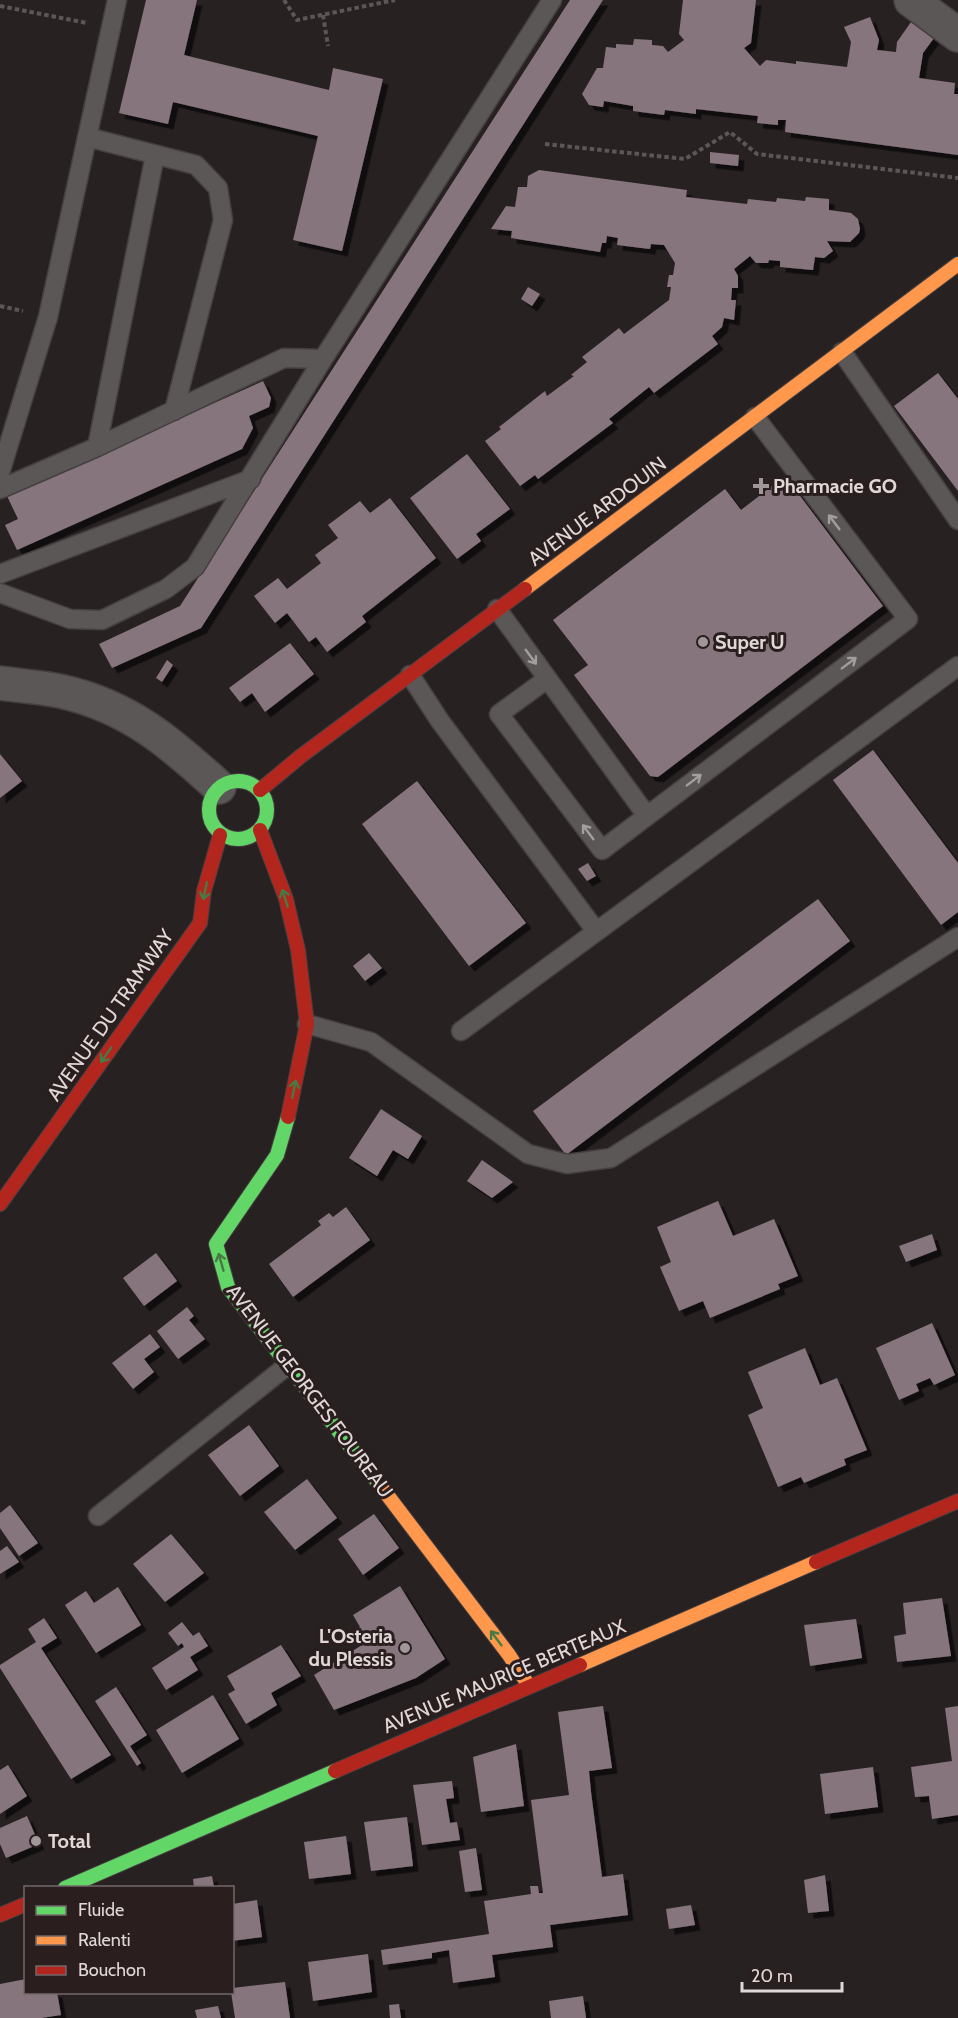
<svg xmlns="http://www.w3.org/2000/svg" width="958" height="2018" font-family="Cabin,sans-serif">
  <style>
    .building { fill: #87757e; filter: url(#shadow) }
    .lines { fill: none; stroke-linecap: round; stroke-linejoin: round }
    .lane-casing { stroke: #453f40; stroke-width: 21 }
    .street-casing { stroke: #453f40; stroke-width: 36 }
    .fast-casing { stroke: #453f40; stroke-width: 16 }
    .slow-casing { stroke: #453f40; stroke-width: 16 }
    .jam-casing { stroke: #453f40; stroke-width: 16 }
    .path { stroke: #5b5758; stroke-width: 4; stroke-dasharray: 4.5 3; stroke-linecap: butt }
    .lane { stroke: #5b5757; stroke-width: 18 }
    .street { stroke: #5b5757; stroke-width: 33 }
    .fast { stroke: #63d668; stroke-width: 14 }
    .slow { stroke: #ff974d; stroke-width: 14 }
    .jam { stroke: #b3261e; stroke-width: 14 }
    .oneway { stroke: #a49d9d }
    .oneway2 { stroke: #477a44 }
    .poi-dot { fill: #a09798; stroke: #2b1e1f; stroke-width: 2 }
    .labels { text-anchor: middle; stroke-width: 6; stroke-linejoin: round; paint-order: stroke }
    .poi-label { font-size: 20px; font-weight: bold; fill: #e0d7d7; stroke: #2b1e1f; text-anchor: start }
    .street-label { font-size: 20px; fill: #e0d7d7; stroke: #2b1e1f }
  </style>
  <defs>
    <filter id="shadow"><feDropShadow dx="5.5" dy="5.5" stdDeviation="0" flood-color="#0009"/></filter>
  </defs>
  <rect width="100%" height="100%" fill="#282122"/>
  <path class="building" d="M 146,0 L 197,0 L 184,55 L 329,90 L 333,68 L 383,79 L 342,251 L 293,240 L 318,136 L 173,102 L 168,124 L 119,113 Z
    M 570,0 L 603,0 L 201,628 L 112,668 L 99,644 L 180,606 Z
    M 683,0 L 756,0 L 751,43 L 744,48 L 760,66 L 766,60 L 796,64 L 796,61 L 847,67 L 851,42 L 844,27 L 870,17 L 879,40 L 877,50 L 896,52 L 897,42 L 911,22 L 934,38 L 923,53 L 919,78 L 955,83 L 954,94 L 958,94 L 958,155 L 785,132 L 786,120 L 778,120 L 778,125 L 757,123 L 758,116 L 696,109 L 696,114 L 665,110 L 664,115 L 633,111 L 633,106 L 604,101 L 603,107 L 589,105 L 582,94 L 597,68 L 603,68 L 606,47 L 616,48 L 616,44 L 633,45 L 634,39 L 652,40 L 652,45 L 663,46 L 668,52 L 684,40 L 679,34 Z
    M 710,152 L 739,155 L 738,166 L 710,163 Z
    M 539,170 L 687,190 L 686,197 L 747,204 L 748,199 L 776,202 L 777,198 L 805,201 L 806,197 L 829,199 L 829,210 L 851,213 L 858,219 L 860,229 L 859,233 L 850,242 L 827,241 L 833,251 L 824,258 L 815,257 L 813,270 L 780,267 L 780,261 L 769,260 L 768,263 L 756,263 L 750,256 L 734,269 L 738,276 L 738,288 L 732,288 L 731,300 L 736,300 L 734,320 L 724,318 L 722,327 L 712,336 L 718,344 L 654,393 L 649,387 L 609,419 L 613,423 L 538,479 L 535,475 L 520,486 L 485,441 L 501,429 L 499,427 L 545,391 L 547,396 L 574,376 L 571,375 L 587,362 L 582,357 L 619,328 L 624,334 L 669,300 L 671,287 L 667,287 L 669,275 L 673,275 L 675,263 L 664,245 L 651,244 L 650,249 L 617,245 L 618,238 L 607,236 L 606,243 L 602,243 L 600,252 L 511,238 L 512,231 L 491,229 L 506,206 L 515,207 L 518,187 L 527,187 L 528,176 Z
    M 528,287 L 540,294 L 532,306 L 521,299 Z
    M 938,373 L 958,399 L 958,491 L 894,406 Z
    M 263,381 L 271,398 L 269,407 L 249,416 L 253,428 L 242,449 L 17,550 L 5,525 L 18,519 L 7,496 Z
    M 467,454 L 510,509 L 476,534 L 481,541 L 457,559 L 410,498 Z
    M 785,476 L 883,606 L 658,777 L 650,776 L 574,675 L 588,665 L 553,620 L 725,489 L 741,510 Z
    M 390,498 L 436,558 L 362,616 L 366,622 L 327,652 L 316,637 L 309,642 L 287,613 L 275,623 L 254,596 L 278,578 L 287,589 L 321,563 L 315,555 L 338,538 L 328,525 L 360,501 L 370,513 Z
    M 290,643 L 314,674 L 265,712 L 252,693 L 240,702 L 229,688 Z
    M 167,660 L 173,665 L 162,682 L 156,678 Z
    M 873,750 L 958,863 L 958,912 L 941,925 L 833,780 Z
    M 0,754 L 22,781 L 0,798 Z
    M 417,781 L 526,923 L 469,966 L 362,824 Z
    M 588,863 L 596,876 L 587,881 L 578,869 Z
    M 818,899 L 850,941 L 566,1155 L 533,1111 Z
    M 369,953 L 382,968 L 365,981 L 353,966 Z
    M 381,1109 L 422,1136 L 408,1159 L 393,1150 L 377,1176 L 349,1158 Z
    M 482,1160 L 513,1182 L 492,1198 L 467,1181 Z
    M 718,1201 L 733,1236 L 774,1219 L 798,1276 L 778,1284 L 780,1289 L 710,1318 L 703,1301 L 679,1311 L 660,1267 L 671,1262 L 657,1227 Z
    M 346,1207 L 370,1240 L 293,1297 L 269,1264 L 321,1225 L 318,1221 L 329,1213 L 333,1217 Z
    M 932,1234 L 937,1250 L 906,1262 L 899,1246 Z
    M 156,1253 L 177,1281 L 144,1306 L 123,1278 Z
    M 187,1307 L 194,1316 L 189,1320 L 205,1339 L 178,1359 L 157,1331 Z
    M 932,1323 L 955,1375 L 934,1385 L 930,1378 L 916,1384 L 919,1391 L 899,1400 L 876,1348 Z
    M 150,1334 L 160,1347 L 144,1359 L 154,1372 L 133,1389 L 112,1363 Z
    M 805,1348 L 820,1385 L 837,1378 L 867,1450 L 844,1459 L 846,1465 L 804,1483 L 801,1477 L 778,1487 L 748,1415 L 763,1408 L 748,1372 Z
    M 249,1425 L 279,1466 L 240,1496 L 208,1455 Z
    M 307,1479 L 337,1518 L 295,1550 L 264,1512 Z
    M 10,1505 L 38,1543 L 19,1556 L 0,1528 L 0,1513 Z
    M 374,1514 L 399,1548 L 363,1575 L 338,1539 Z
    M 171,1534 L 204,1573 L 165,1602 L 133,1564 Z
    M 7,1546 L 19,1562 L 0,1574 L 0,1551 Z
    M 400,1586 L 445,1659 L 416,1678 L 334,1710 L 314,1675 L 362,1645 L 354,1630 L 360,1627 L 353,1615 Z
    M 118,1587 L 141,1625 L 96,1653 L 65,1605 L 86,1591 L 94,1603 Z
    M 942,1598 L 951,1656 L 897,1662 L 894,1636 L 906,1634 L 903,1603 Z
    M 44,1618 L 57,1638 L 41,1648 L 111,1755 L 71,1779 L 0,1668 L 0,1665 L 36,1642 L 28,1629 Z
    M 856,1619 L 862,1658 L 810,1666 L 804,1625 Z
    M 182,1622 L 193,1636 L 199,1632 L 208,1646 L 190,1657 L 198,1670 L 166,1690 L 152,1668 L 184,1647 L 182,1643 L 178,1646 L 168,1633 Z
    M 281,1645 L 301,1676 L 271,1693 L 277,1705 L 246,1724 L 228,1694 L 235,1690 L 227,1676 Z
    M 116,1687 L 147,1735 L 130,1746 L 141,1763 L 137,1766 L 95,1701 Z
    M 213,1695 L 239,1739 L 182,1773 L 156,1730 Z
    M 603,1706 L 612,1768 L 589,1771 L 591,1792 L 602,1877 L 623,1874 L 628,1915 L 550,1925 L 553,1947 L 492,1955 L 495,1977 L 453,1983 L 449,1950 L 432,1953 L 432,1958 L 383,1965 L 381,1950 L 489,1934 L 484,1901 L 531,1894 L 530,1886 L 538,1886 L 539,1893 L 543,1893 L 531,1800 L 569,1795 L 558,1712 Z
    M 958,1706 L 958,1815 L 932,1819 L 929,1796 L 915,1797 L 911,1767 L 952,1761 L 945,1708 Z
    M 516,1744 L 524,1806 L 481,1812 L 473,1757 Z
    M 8,1765 L 27,1796 L 0,1814 L 0,1770 Z
    M 873,1767 L 878,1807 L 825,1814 L 820,1774 Z
    M 452,1781 L 454,1798 L 446,1799 L 450,1823 L 457,1822 L 460,1840 L 422,1845 L 413,1785 Z
    M 27,1816 L 39,1844 L 6,1858 L 0,1844 L 0,1828 Z
    M 407,1817 L 413,1866 L 371,1871 L 364,1822 Z
    M 346,1836 L 351,1874 L 309,1879 L 304,1842 Z
    M 476,1848 L 482,1890 L 465,1892 L 459,1851 Z
    M 825,1875 L 829,1911 L 808,1913 L 804,1880 Z
    M 212,1876 L 214,1887 L 194,1887 L 193,1879 Z
    M 257,1900 L 262,1937 L 232,1941 L 232,1904 Z
    M 691,1905 L 695,1925 L 669,1929 L 666,1909 Z
    M 368,1954 L 372,1992 L 313,2001 L 308,1962 Z
    M 26,1979 L 26,1992 L 57,1992 L 61,2015 L 41,2018 L 0,2018 L 0,1984 Z
    M 285,1982 L 290,2018 L 235,2018 L 231,1992 L 232,1988 Z
    M 583,1996 L 586,2018 L 551,2018 L 549,2001 Z
    M 399,2004 L 401,2018 L 390,2018 L 389,2005 Z
    M 218,2006 L 221,2018 L 197,2018 L 195,2010 Z"/>
  <g class="lines">
    <defs>
      <path id="lane" d="M 87,137 L 196,165 L 218,188 L 223,220 L 174,411
        M 842,352 L 958,520
        M 97,447 L 155,155
        M 0,473 L 48,317 L 117,0
        M 0,489 L 97,447 L 284,358 L 323,359
        M 0,574 L 251,479
        M 0,593 L 70,619 L 102,620 L 166,589 L 195,567 L 323,359 L 552,0
        M 497,609 L 647,816
        M 410,675 L 440,721 L 596,931
        M 547,679 L 499,714 L 602,850 L 908,619 L 755,417
        M 307,1024 L 371,1042 L 528,1154 L 567,1164 L 611,1158 L 958,937
        M 461,1031 L 958,666
        M 98,1516 L 288,1365"/>
      <path id="street" d="M 911,0 L 958,35
        M 0,683 C 21,686 43,687 64,692 C 129,707 171,743 219,787"/>
      <path id="fast" d="M209 810a29 29 0 1 1 58 0a29 29 0 1 1-58 0Z
        M 288,1117 L 277,1155 L 216,1244 L 228,1287 L 382,1488
        M 65,1888 L 335,1771"/>
      <path id="slow" d="M 525,589 L 958,264
        M 382,1488 L 509,1655 L 529,1686
        M 580,1665 L 816,1562"/>
      <path id="jam" d="M 260,790 L 301,756 L 525,589
        M 260,830 L 286,899 L 298,950 L 307,1024 L 288,1117
        M 0,1204 L 200,923 L 204,891 L 220,835
        M 816,1562 L 958,1501
        M 335,1771 L 580,1665
        M 0,1915 L 26,1904"/>
    </defs>
    <use href="#lane" class="lane-casing"/>
    <use href="#street" class="street-casing"/>
    <use href="#fast" class="fast-casing"/>
    <use href="#slow" class="slow-casing"/>
    <use href="#jam" class="jam-casing"/>
    <path class="path" d="M 284,0 L 297,20 L 395,0
      M 0,6 L 87,23
      M 323,15 L 328,46
      M 545,144 L 685,159 L 730,132 L 757,154 L 958,178
      M 0,306 L 23,311"/>
    <use href="#lane" class="lane"/>
    <use href="#street" class="street"/>
    <use href="#fast" class="fast"/>
    <use href="#slow" class="slow"/>
    <use href="#jam" class="jam"/>
  </g>
  <defs><path id="oneway-shaft" d="M-6 0H5M1.5-3L5.5 0L1.5 3" fill="none" stroke-width="1.6" stroke-linecap="round" stroke-linejoin="round" transform="scale(1.5)"/></defs>
  <g class="oneway">
    <use href="#oneway-shaft" transform="translate(834 522) rotate(-127)"/>
    <use href="#oneway-shaft" transform="translate(531 657) rotate(54)"/>
    <use href="#oneway-shaft" transform="translate(849 663) rotate(-37)"/>
    <use href="#oneway-shaft" transform="translate(694 780) rotate(-37)"/>
    <use href="#oneway-shaft" transform="translate(588 832) rotate(-127)"/>
  </g>
  <g class="oneway2">
    <use href="#oneway-shaft" transform="translate(205 891) rotate(102)"/>
    <use href="#oneway-shaft" transform="translate(285 898) rotate(-107)"/>
    <use href="#oneway-shaft" transform="translate(106 1055) rotate(125)"/>
    <use href="#oneway-shaft" transform="translate(294 1089) rotate(-79)"/>
    <use href="#oneway-shaft" transform="translate(221 1262) rotate(-106)"/>
    <use href="#oneway-shaft" transform="translate(496 1638) rotate(-127)"/>
  </g>
  <g class="poi-dot">
    <path d="M758 477h6v6h6v6h-6v6h-6v-6h-6v-6h6z"/>
    <circle cx="703" cy="642" r="6"/>
    <circle cx="405" cy="1648" r="6"/>
    <circle cx="36" cy="1841" r="6"/>
  </g>
  <g class="labels">
    <g class="poi-label">
      <text x="773" y="493">Pharmacie GO</text>
      <text x="715" y="649">Super U</text>
      <text x="393" y="1643" text-anchor="end">L'Osteria<tspan x="393" dy="23">du Plessis</tspan></text>
      <text x="48" y="1848">Total</text>
    </g>
    <g class="street-label">
      <text transform="translate(597 511) rotate(-37)" y="7">AVENUE ARDOUIN</text>
      <text transform="translate(110 1015) rotate(-55)" y="7">AVENUE DU TRAMWAY</text>
      <text transform="translate(310 1391) rotate(53)" y="7">AVENUE GEORGES FOUREAU</text>
      <text transform="translate(504 1676) rotate(-23)" y="7">AVENUE MAURICE BERTEAUX</text>
    </g>
  </g>
  <rect x="24" y="1886" width="210" height="108" fill="#2b1e1f" stroke="#736869" stroke-width="1.5"/>
  <rect x="36" y="1906" width="30" height="9" fill="#63d668" stroke="#736869" stroke-width="1.5"/>
  <text x="78" y="1916" font-size="18" fill="#e0d7d7">Fluide</text>
  <rect x="36" y="1936" width="30" height="9" fill="#ff974d" stroke="#736869" stroke-width="1.5"/>
  <text x="78" y="1946" font-size="18" fill="#e0d7d7">Ralenti</text>
  <rect x="36" y="1966" width="30" height="9" fill="#b3261e" stroke="#736869" stroke-width="1.5"/>
  <text x="78" y="1976" font-size="18" fill="#e0d7d7">Bouchon</text>
  <path d="M742 1982v9h100v-9" fill="none" stroke="#e0d7d7" stroke-width="3"/>
  <text x="751" y="1982" font-size="18" fill="#e0d7d7" stroke="#2b1e1f" stroke-width="4.5" paint-order="stroke">20 m</text>
</svg>
